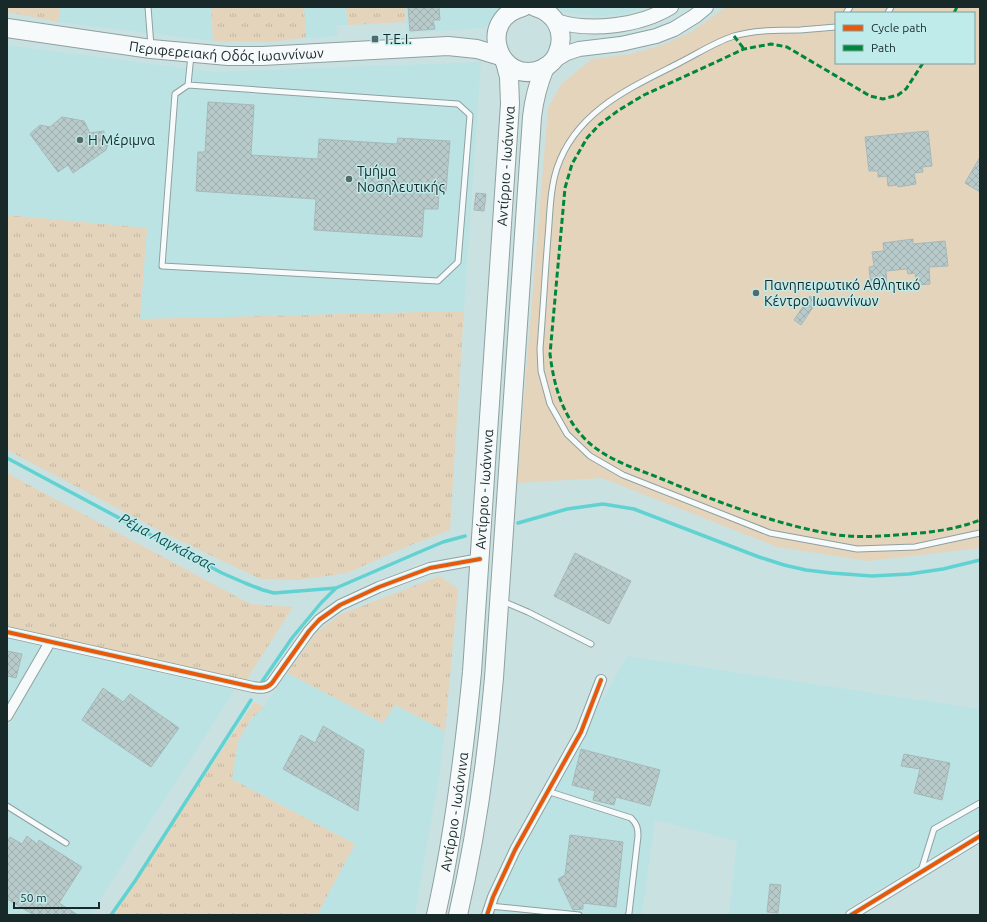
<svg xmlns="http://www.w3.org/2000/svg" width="987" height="922" font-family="Ubuntu,sans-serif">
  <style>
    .built { fill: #bce3e3 }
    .grass { fill: url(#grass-tufts) }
    .pitch { fill: #e4d4bc; fill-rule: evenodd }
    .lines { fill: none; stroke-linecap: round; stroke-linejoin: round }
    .stream { stroke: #61d2d2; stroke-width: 3.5 }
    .building { fill: url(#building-cross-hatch); stroke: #a6b8b8 }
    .lane-casing { stroke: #8fa0a0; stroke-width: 7 }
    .street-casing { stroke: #8fa0a0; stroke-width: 12 }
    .secondary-casing { stroke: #8fa0a0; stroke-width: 16 }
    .highway-casing { stroke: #8fa0a0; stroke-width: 20 }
    .lane { stroke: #f7fafa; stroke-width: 5 }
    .street { stroke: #f7fafa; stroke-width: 10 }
    .secondary { stroke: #f7fafa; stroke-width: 14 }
    .highway { stroke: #f7fafa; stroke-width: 18 }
    .quiet { stroke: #00873e; stroke-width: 3; stroke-dasharray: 6 3; stroke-linecap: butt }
    .cycleway-casing { stroke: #c0ebeb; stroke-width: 6 }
    .cycleway { stroke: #e8590c; stroke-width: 4 }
    .poi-dot { fill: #566969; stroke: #c0ebeb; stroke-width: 1.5 }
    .labels { text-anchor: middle; stroke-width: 3; stroke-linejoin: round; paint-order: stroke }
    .poi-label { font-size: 14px; fill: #182929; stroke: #c0ebeb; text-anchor: start }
    .street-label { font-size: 14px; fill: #182929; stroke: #c0ebeb }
    .water-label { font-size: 15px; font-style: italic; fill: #114f4f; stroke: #c0ebeb }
  </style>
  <defs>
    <pattern id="grass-tufts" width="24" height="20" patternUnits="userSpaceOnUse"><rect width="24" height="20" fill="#e4d4bc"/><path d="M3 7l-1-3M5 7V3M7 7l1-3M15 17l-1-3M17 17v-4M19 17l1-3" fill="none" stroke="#c3b6a2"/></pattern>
    <pattern id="building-cross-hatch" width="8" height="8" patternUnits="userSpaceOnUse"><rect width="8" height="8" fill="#b8caca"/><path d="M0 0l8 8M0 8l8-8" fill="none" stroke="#9daeae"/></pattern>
  </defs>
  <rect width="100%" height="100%" fill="#cae1e1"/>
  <path class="built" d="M 60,7 L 211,7 L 213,41 L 58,22 Z
    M 304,7 L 346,7 L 348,25 L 336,25 L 338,36 L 306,38 Z
    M 405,7 L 506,7 L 496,21 L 483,28 L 408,33 Z
    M 556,7 L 647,7 L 625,14 L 602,16 L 571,13 L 563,11 Z
    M 7,45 L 213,72 L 481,62 L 464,311 L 140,319 L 147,228 L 7,215 Z
    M 7,638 L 235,690 L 90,915 L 13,915 L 7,911 L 7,729 L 17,712 L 7,709 Z
    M 627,656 L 980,709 L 980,828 L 837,915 L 729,915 L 737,841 L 655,820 L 642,915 L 492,915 L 504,881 L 547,799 Z
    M 287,673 L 383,723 L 395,705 L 445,731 L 439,776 L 415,915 L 317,915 L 355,844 L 232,779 L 238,741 L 251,719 L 264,707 Z"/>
  <path class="grass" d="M 7,7 L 60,7 L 58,22 L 7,12 Z
    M 211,7 L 304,7 L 306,38 L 268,42 L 213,41 Z
    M 346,7 L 405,7 L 406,22 L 348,25 Z
    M 7,215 L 147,228 L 140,319 L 464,311 L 450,530 L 406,547 L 347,573 L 299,580 L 261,579 L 170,536 L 7,450 Z
    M 7,473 L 250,604 L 293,607 L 245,682 L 7,626 Z
    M 440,576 L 458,589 L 445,731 L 395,705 L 383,723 L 287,673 L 317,632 L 341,614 Z
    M 254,702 L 264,707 L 251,719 L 238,741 L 232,779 L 355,844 L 317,915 L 112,915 Z"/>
  <path class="pitch" d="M 726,7 L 980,7 L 980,548 L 869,561 L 777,547 L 602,478 L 517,483 L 548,108 L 561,84 L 592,59 L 631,54 L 662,45 L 691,32 ZM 836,13 L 974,13 L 974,63 L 836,63 Z"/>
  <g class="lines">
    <path class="stream" d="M 7,458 L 222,573 L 245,583 L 263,590 L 274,593 L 336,588
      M 518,523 L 567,509 L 603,504 L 634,509 L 759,557 L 784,565 L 806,570 L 831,573 L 872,576 L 909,574 L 943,569 L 980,560
      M 259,686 L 292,638 L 321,603 L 336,588 L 424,550 L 443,542 L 465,536
      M 111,915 L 135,881 L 251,700"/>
  </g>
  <path class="building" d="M 408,7 L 439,7 L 440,20 L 433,20 L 435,29 L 410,31 Z
    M 208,102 L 254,105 L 251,155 L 318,159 L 319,139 L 397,144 L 398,138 L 450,141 L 446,191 L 439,191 L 438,209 L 424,209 L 422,237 L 314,230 L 316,199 L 196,191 L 198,152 L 205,152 Z
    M 62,117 L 84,121 L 90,133 L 104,131 L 104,139 L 108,143 L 106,150 L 73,173 L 68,165 L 58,172 L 30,134 L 40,125 L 50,127 Z
    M 928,131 L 932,166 L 922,167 L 923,172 L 914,173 L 916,184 L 898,187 L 898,185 L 888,186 L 887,176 L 878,177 L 878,171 L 869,171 L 865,137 Z
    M 980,157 L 980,192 L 965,183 Z
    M 476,193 L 486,194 L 484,211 L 474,210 Z
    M 913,239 L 913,244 L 945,241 L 948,266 L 929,267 L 930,284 L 917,285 L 915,273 L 908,274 L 907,269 L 886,271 L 887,285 L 871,286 L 869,267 L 874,266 L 872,252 L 884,251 L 883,243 Z
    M 810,296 L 817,301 L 801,325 L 794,320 Z
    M 575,553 L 631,581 L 609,624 L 554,596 Z
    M 7,651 L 22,654 L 16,678 L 7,676 Z
    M 103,688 L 123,702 L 130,694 L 179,728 L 151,767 L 82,720 Z
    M 323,726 L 364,750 L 358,811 L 283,769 L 301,735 L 315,743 Z
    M 581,749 L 660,770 L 650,806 L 616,797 L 614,805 L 593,800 L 595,791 L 572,785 Z
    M 904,754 L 950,763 L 942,800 L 914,793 L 920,769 L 901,766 Z
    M 570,835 L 623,842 L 616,907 L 583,903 L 583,909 L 573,910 L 558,879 L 565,875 Z
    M 27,836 L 37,844 L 39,840 L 82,867 L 59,903 L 78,915 L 34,915 L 7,899 L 7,842 L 10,837 L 22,844 Z
    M 770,884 L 781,885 L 778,913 L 767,912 Z"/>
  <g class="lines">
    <defs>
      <path id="lane" d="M 148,7 L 151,46
        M 846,13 L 850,7
        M 888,13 L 891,7
        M 836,27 C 824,28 812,29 800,30 C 780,30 753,30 734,36 C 715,42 697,54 679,63 C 630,88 576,111 557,168 C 550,189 550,214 548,237 C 545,274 543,311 540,349 L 541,371 L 550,404 L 567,434 L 590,456 L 623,475 L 770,533 L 857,549 L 915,547 L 980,533
        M 188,85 L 458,104 L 470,115 L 458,262 L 438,281 L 162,266 L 175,94 L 188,85 L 191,55
        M 502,601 L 528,612 L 591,644
        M 547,791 L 631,818 C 637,824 638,828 638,836 L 629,913 L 628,915
        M 7,806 L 66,843
        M 921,871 L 934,829 L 980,803
        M 490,906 L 579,915"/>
      <path id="street" d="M 7,632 L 253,687 C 261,688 266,689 272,683 L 309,631 L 319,620 L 340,605 L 379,587 L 430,568 L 480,559
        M 7,716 L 50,642
        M 487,915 L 493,897 L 515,850 L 581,732 L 601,680
        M 851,915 L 980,836"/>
      <path id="secondary" d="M 556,21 C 590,32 640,26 671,7
        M 552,62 L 567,53 L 579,49 L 621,44 L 656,36 L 674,29 L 695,16 L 706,7"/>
      <g id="highway">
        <path d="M 523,7 C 475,19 499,87 542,69 C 549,66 556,59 558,52 C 566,31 555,13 535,7"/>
        <path id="s1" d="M 7,28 L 151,49 L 228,56 L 262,56 L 448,46 L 477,49 L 500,56"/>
        <path id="s2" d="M 436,915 C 454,835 464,754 472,672 L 510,104 L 509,77 L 505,62"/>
        <path d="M 458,915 C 476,837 487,758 494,678 L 532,117 C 534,99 538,84 545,67"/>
      </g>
    </defs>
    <use href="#lane" class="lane-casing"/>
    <use href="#street" class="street-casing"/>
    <use href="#secondary" class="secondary-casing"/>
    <use href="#highway" class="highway-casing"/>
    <use href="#lane" class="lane"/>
    <use href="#street" class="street"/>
    <use href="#secondary" class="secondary"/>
    <use href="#highway" class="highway"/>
    <path class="quiet" d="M 954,13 L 957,7
      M 734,36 L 744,49
      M 923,63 L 906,89 L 898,95 L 883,99 L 870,96 L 787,47 L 771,44 L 744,49 L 644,95 L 619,110 L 599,125 L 587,138 L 572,164 L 565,188 L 550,354 C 554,386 562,415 585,439 C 606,460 635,468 662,479 C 718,502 776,525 837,535 C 861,538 885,536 909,534 C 934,532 957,529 980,520"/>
    <defs>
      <path id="cycleway" d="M 7,632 L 253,687 C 261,688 266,689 272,683 L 309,631 L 319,620 L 340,605 L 379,587 L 430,568 L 480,559
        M 487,915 L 493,897 L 515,850 L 581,732 L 601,680
        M 851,915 L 980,836"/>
    </defs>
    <use href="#cycleway" class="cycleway-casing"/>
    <use href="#cycleway" class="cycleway"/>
  </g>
  <g class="poi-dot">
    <rect x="371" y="35" width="8" height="8" rx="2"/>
    <circle cx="80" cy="140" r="4"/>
    <circle cx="349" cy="179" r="4"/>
    <circle cx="756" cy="293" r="4"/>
  </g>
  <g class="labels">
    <g class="poi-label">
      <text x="383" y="44">Τ.Ε.Ι.</text>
      <text x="88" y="145">Η Μέριμνα</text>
      <text x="357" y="176">Τμήμα<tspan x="357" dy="16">Νοσηλευτικής</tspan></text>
      <text x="764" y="290">Πανηπειρωτικό Αθλητικό<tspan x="764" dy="16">Κέντρο Ιωαννίνων</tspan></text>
    </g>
    <g class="street-label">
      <text dy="5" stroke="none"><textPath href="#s1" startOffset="221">Περιφερειακή Οδός Ιωαννίνων</textPath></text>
      <text dy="5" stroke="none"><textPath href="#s2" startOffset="753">Αντίρριο - Ιωάννινα</textPath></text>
      <text dy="5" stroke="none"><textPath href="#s2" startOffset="429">Αντίρριο - Ιωάννινα</textPath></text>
      <text dy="5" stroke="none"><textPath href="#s2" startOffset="105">Αντίρριο - Ιωάννινα</textPath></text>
    </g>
    <g class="water-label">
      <text transform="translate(167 542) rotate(28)" y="5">Ρέμα Λαγκάτσας</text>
    </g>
  </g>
  <rect width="987" height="922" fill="none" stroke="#182929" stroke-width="16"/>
  <rect x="835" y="12" width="140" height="52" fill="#c0ebeb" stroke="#7d9d9d"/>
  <rect x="843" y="25" width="20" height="6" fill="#e8590c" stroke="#7d9d9d"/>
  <text x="871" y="32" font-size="12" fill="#182929">Cycle path</text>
  <rect x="843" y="45" width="20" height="6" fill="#00873e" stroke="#7d9d9d"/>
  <text x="871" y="52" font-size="12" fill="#182929">Path</text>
  <path d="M14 902v6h85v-6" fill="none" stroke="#182929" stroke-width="2"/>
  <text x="20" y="902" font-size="12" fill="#182929" stroke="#c0ebeb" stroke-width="3" paint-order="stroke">50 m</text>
</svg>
